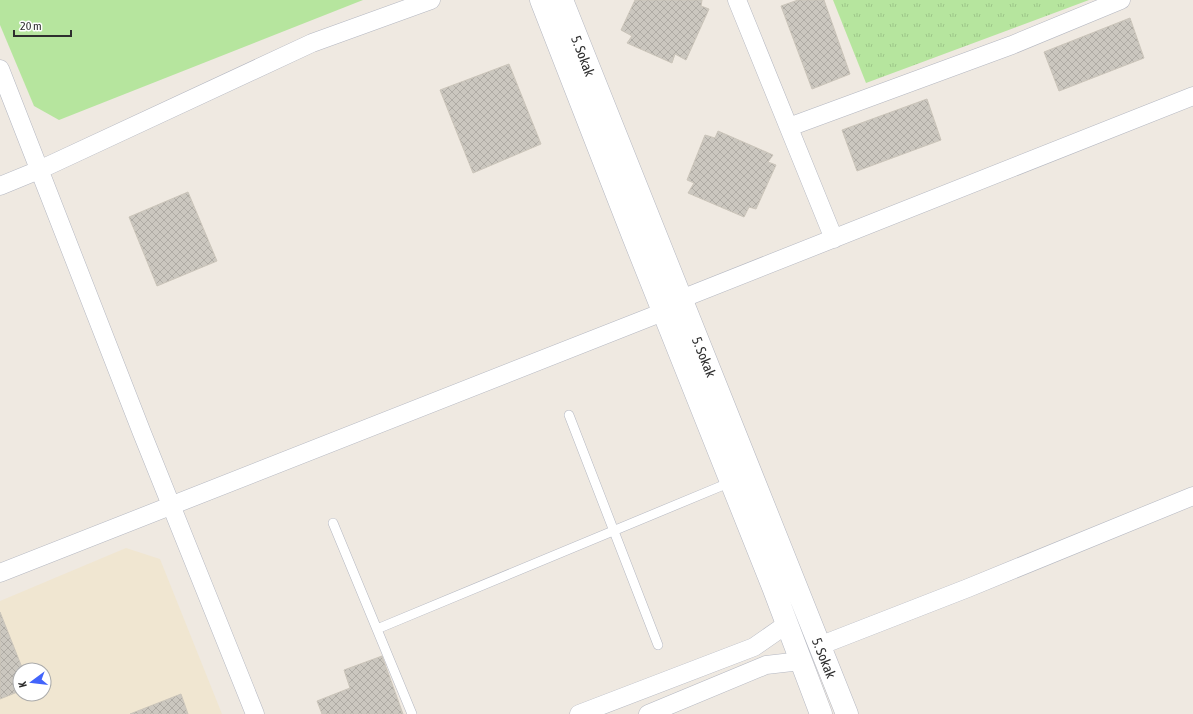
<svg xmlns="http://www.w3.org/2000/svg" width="1193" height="714" font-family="'Asap Condensed',sans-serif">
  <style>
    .education { fill: #f0e6d1; fill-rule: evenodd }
    .grass { fill: #b6e59e }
    .park { fill: url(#park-tufts) }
    .building { fill: url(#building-cross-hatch); stroke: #cbc5ba }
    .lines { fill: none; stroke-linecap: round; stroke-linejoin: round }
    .service-casing { stroke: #b4b7c1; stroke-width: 10 }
    .minor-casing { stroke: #b4b7c1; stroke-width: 19 }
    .tertiary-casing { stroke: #b4b7c1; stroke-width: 23 }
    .service { stroke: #fff; stroke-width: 9 }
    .minor { stroke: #fff; stroke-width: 18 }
    .tertiary { stroke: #fff; stroke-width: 22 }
    .labels { text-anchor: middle; stroke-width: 3; stroke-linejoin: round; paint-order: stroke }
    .street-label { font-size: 14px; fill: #2e2e2e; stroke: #fff }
  </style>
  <defs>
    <pattern id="park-tufts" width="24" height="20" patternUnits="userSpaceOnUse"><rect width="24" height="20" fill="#b6e59e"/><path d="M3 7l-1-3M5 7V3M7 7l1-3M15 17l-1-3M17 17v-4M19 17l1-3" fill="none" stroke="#9dc588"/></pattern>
    <pattern id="building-cross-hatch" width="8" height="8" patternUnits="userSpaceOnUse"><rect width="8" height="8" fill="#cbc7bf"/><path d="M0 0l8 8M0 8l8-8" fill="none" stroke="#afaba4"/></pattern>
  </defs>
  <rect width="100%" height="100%" fill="#efe9e1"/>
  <path class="education" d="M 126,548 L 160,559 L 222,714 L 0,714 L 0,601 ZM 20,670 L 44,670 L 44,694 L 20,694 Z"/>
  <path class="grass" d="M 0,0 L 363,0 L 59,120 L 34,106 L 0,25 Z"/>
  <path class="park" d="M 833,0 L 1089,0 L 866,83 Z"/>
  <path class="building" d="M 635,0 L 702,0 L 701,6 L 709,9 L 686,60 L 675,54 L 672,63 L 627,43 L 632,36 L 621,30 Z
    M 798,0 L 824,0 L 850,74 L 812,89 L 781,6 Z
    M 1130,18 L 1144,58 L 1059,91 L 1044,52 Z
    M 509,64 L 541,144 L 473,173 L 440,90 Z
    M 927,99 L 941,140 L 857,171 L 842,130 Z
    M 718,131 L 773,155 L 768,162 L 776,165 L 756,209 L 749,207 L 744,217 L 688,193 L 694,183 L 687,180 L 705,135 L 715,138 Z
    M 188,192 L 217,261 L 157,286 L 129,217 Z
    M 0,612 L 23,670 L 20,670 L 20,691 L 0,699 Z
    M 382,656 L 403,714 L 322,714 L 317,701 L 350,688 L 344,670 Z
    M 181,694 L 188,714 L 130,714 Z"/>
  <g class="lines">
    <defs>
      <path id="service" d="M 569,415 L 658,645
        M 333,523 L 412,714
        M 377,629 L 731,482"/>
      <path id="minor" d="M 737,0 L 834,239
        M 0,69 L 142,433 L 255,714
        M 789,127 L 1012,45 L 1121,0
        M 0,186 L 39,170 L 312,43 L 431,0
        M 681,299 L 1193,96
        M 0,573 L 663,312
        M 819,646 L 968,588 L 1193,496
        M 579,714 L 754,647 L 787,624
        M 648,714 L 766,665 L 801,661"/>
      <path id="tertiary" d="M 541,0 L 633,236 L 773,587 L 821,714
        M 562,0 L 847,714"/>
    </defs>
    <use href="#service" class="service-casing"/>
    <use href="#minor" class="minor-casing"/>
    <use href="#tertiary" class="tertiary-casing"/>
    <use href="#service" class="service"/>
    <use href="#minor" class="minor"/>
    <use href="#tertiary" class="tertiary"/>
  </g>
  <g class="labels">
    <g class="street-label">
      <text transform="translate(583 56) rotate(69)" y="5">5. Sokak</text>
      <text transform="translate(704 357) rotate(68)" y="5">5. Sokak</text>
      <text transform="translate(824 658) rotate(68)" y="5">5. Sokak</text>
    </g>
  </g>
  <g transform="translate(32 682) rotate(255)"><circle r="19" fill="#ffffff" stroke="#ababab"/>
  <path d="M0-3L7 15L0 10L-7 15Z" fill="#4264fb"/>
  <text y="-6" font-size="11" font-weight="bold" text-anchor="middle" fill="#2e2e2e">K</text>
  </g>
  <path d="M14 30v6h57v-6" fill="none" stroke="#2e2e2e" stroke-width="2"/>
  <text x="20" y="30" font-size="12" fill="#2e2e2e" stroke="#ffffff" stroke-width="3" paint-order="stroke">20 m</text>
</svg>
